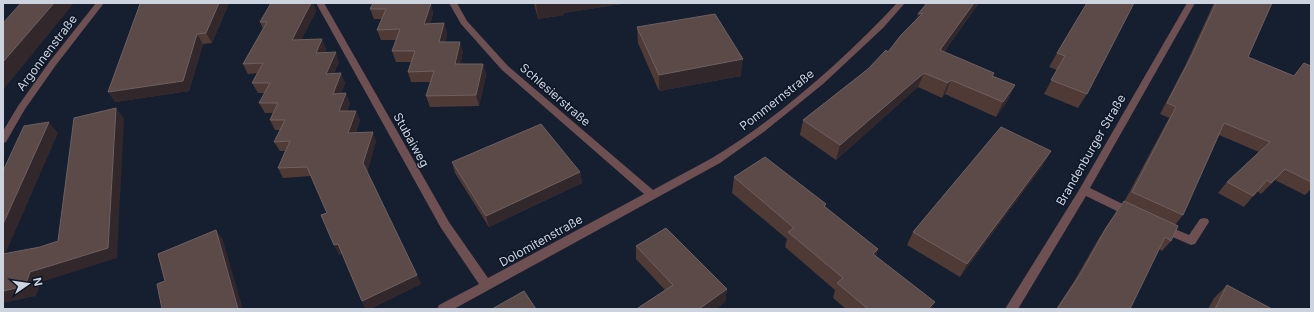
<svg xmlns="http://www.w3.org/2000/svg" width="1314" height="312" font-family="Inter,sans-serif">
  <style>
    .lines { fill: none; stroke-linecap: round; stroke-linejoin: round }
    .minor { fill: #6e4f52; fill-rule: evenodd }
    .wall { fill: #4f3a36 }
    .shaded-wall { fill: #32282c }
    .building { fill: #5c4a48; stroke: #6e6060 }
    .labels { text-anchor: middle; stroke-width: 3; stroke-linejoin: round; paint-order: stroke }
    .street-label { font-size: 12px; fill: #cdd4df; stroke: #0c1626 }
  </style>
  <rect width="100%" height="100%" fill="#151f30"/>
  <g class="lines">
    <path class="minor" d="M 96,3 L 104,3 L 56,65 L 25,109 L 6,142 L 3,143 L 3,131 L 18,106 L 50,61 Z
      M 316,3 L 324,3 L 449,222 L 488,278 L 644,194 L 502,70 L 461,24 L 449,3 L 457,3 L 467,21 L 508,66 L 653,190 C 672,179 693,169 712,158 C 777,119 845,59 897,3 L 905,3 L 883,28 L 823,84 L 765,131 L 720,163 L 454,309 L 437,309 L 439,305 L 479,284 L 441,228 Z
      M 1187,3 L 1195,3 L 1090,188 L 1135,210 L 1136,213 L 1135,216 L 1131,217 L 1127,216 L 1086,196 L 1018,309 L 1005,309 L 1079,190 Z
      M 1204,218 L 1208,219 L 1209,222 L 1195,244 L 1191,245 L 1159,231 L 1158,228 L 1159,225 L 1163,224 L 1189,235 L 1200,219 Z"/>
  </g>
  <path class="wall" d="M 144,3 L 229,3 L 212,43 L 203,44 L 189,91 L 115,102 Z
    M 271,3 L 313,3 L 316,11 L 301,40 L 326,49 L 325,52 L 339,62 L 334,73 L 345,83 L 341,93 L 350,103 L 347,111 L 360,120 L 356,132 L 376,141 L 367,172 L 421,284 L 370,309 L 366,309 L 362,301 L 342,253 L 339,255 L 327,213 L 311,176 L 283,178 L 278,168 L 285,151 L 280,151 L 274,142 L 280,130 L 275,130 L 270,120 L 273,113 L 265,113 L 259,103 L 265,93 L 258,93 L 252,83 L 258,73 L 248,74 L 243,64 L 263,29 L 260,22 Z
    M 431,3 L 433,14 L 430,24 L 444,23 L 447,34 L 445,42 L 463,52 L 460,64 L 483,64 L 486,75 L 479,106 L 430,107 L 426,96 L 430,82 L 411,82 L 408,72 L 411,62 L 396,62 L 392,51 L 396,40 L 381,40 L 377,30 L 382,19 L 374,19 L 370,9 Z
    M 534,3 L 627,3 L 564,13 L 564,15 L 538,19 Z
    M 979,3 L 944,52 L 994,73 L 993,76 L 1008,100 L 996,117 L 945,94 L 942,98 L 918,87 L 836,160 L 800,135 L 803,120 L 868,69 L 888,52 L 916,20 L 918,14 Z
    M 1087,3 L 1087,94 L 1078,108 L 1044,94 L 1057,70 L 1049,67 L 1057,53 Z
    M 1214,3 L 1272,3 L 1248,57 L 1294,76 L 1304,63 L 1311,66 L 1311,189 L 1305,195 L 1275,180 L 1261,194 L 1257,191 L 1244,207 L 1218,193 L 1227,182 L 1259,152 L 1219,135 L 1183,215 L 1175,225 L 1171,241 L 1162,251 L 1159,249 L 1130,309 L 1056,309 L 1073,283 L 1099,238 L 1116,212 L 1124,201 L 1124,202 L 1169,118 L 1160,114 L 1185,66 Z
    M 637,27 L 741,76 L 659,91 L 638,43 Z
    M 1051,151 L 1043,165 L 960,277 L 907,245 L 913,232 Z
    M 452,162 L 580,172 L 582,183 L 489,227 L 455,173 Z
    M 734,177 L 826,204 L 825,207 L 878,249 L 876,256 L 932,309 L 846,309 L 833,298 L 835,290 L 785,247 L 787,239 L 732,193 Z
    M 636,246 L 727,289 L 725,302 L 716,309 L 638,309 L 638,308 L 665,290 L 636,259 Z
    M 1227,285 L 1272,309 L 1208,309 L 1214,298 Z"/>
  <path class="shaded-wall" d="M 54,3 L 74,3 L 3,90 L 3,62 Z
    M 219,3 L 229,3 L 212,43 L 206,33 Z
    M 311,3 L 313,3 L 316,11 L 296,50 L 292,40 Z
    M 431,3 L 433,14 L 427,34 L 424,24 Z
    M 536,3 L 627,3 L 564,13 L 564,15 L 538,19 Z
    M 974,3 L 979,3 L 934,65 L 940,50 Z
    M 923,13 L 914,28 L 918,14 Z
    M 444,23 L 447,34 L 441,53 L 439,42 Z
    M 197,34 L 203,44 L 189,91 L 115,102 L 108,92 Z
    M 322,39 L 326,49 L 320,62 L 316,53 Z
    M 460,42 L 463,52 L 458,75 L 455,64 Z
    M 336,52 L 339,62 L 330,83 L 326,74 Z
    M 743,59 L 741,76 L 659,91 L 659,75 Z
    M 483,64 L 486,75 L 479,106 L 476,95 Z
    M 341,73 L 345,83 L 337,103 L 333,94 Z
    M 924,73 L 918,87 L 836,160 L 840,145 Z
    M 951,80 L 945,94 L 942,98 L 948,83 Z
    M 1015,85 L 1008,100 L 996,117 L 1003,102 Z
    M 346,93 L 350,103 L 343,121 L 339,111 Z
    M 116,108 L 124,118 L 117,258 L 41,282 L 36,296 L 3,303 L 3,291 L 30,272 L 108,248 Z
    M 356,111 L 360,120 L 352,142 L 348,133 Z
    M 49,122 L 58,133 L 3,259 L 3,224 Z
    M 373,132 L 376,141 L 367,173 L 363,163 Z
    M 1051,151 L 1043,165 L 960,277 L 967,264 Z
    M 580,172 L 582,183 L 489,227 L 486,216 Z
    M 216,230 L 223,240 L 243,309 L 238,309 Z
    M 338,244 L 343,253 L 339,255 L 334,245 Z
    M 878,249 L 873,264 L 873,254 Z
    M 417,275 L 421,284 L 370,309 L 366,309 L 362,301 Z
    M 727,289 L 725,302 L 716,309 L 699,309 Z
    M 935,302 L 932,309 L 928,309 Z"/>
  <path class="building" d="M 21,3 L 54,3 L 3,62 L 3,23 Z
    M 144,3 L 219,3 L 206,33 L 197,34 L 183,81 L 108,92 L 140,4 Z
    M 271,3 L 311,3 L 292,40 L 322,39 L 316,53 L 336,52 L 326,74 L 341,73 L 333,94 L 346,93 L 339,111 L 356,111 L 348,133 L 373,132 L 363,163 L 417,275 L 362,301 L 338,244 L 334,245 L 321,215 L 327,213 L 307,167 L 278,168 L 290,141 L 274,142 L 285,120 L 270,120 L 278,103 L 259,103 L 270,83 L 252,83 L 263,63 L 243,64 L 267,22 L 260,22 Z
    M 373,3 L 431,3 L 424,24 L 444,23 L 439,42 L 460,42 L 455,64 L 483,64 L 476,95 L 426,96 L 434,71 L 408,72 L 415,51 L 392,51 L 400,29 L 377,30 L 386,9 L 370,9 Z
    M 927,3 L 974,3 L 940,50 L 994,73 L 992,76 L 1015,85 L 1003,102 L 951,80 L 948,83 L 924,73 L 840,145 L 803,120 L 868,69 L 886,50 L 888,52 L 901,35 L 923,13 L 918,14 Z
    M 1087,3 L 1134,3 L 1087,94 L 1051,80 L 1065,56 L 1057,53 Z
    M 1216,3 L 1272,3 L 1248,57 L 1294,76 L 1304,63 L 1311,66 L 1311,182 L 1285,169 L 1271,183 L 1267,180 L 1253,196 L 1227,182 L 1270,142 L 1224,123 L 1183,215 L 1132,192 L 1176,107 L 1167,103 L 1192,55 Z
    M 715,14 L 743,59 L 659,75 L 637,27 Z
    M 116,108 L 108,248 L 30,272 L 25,286 L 3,291 L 3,254 L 40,247 L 58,241 L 74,118 Z
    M 49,122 L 3,224 L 3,171 L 24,126 Z
    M 541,124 L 580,172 L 486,216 L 452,162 Z
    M 1001,127 L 1051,151 L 967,264 L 913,232 Z
    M 765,157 L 826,204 L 824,206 L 878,249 L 873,254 L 935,302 L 928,309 L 868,309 L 837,283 L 843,278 L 788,232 L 794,228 L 734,177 Z
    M 1124,201 L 1178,226 L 1171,241 L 1165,237 L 1130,309 L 1057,309 L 1081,273 L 1106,228 Z
    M 666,228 L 727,289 L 699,309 L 639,309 L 638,308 L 673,285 L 636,246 Z
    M 216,230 L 238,309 L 162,309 L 157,284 L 165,281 L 158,254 Z
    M 1227,285 L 1272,309 L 1215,309 Z
    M 524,291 L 536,309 L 492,309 Z"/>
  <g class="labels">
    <g class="street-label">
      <text transform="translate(47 53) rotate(-53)" y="4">Argonnenstraße</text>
      <text transform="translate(555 95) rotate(41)" y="4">Schlesierstraße</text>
      <text transform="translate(777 100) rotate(-38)" y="4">Pommernstraße</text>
      <text transform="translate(411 140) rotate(61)" y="4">Stubaiweg</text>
      <text transform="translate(1091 150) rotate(-60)" y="4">Brandenburger Straße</text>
      <text transform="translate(541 241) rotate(-29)" y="4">Dolomitenstraße</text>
    </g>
  </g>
  <rect width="1314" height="312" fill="none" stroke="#cdd4df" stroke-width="8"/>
  <g transform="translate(28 284) rotate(77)" stroke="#0c1626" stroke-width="3" paint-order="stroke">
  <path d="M0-3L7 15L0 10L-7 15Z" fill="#cdd4df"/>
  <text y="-6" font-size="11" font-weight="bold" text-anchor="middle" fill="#cdd4df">N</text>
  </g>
</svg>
